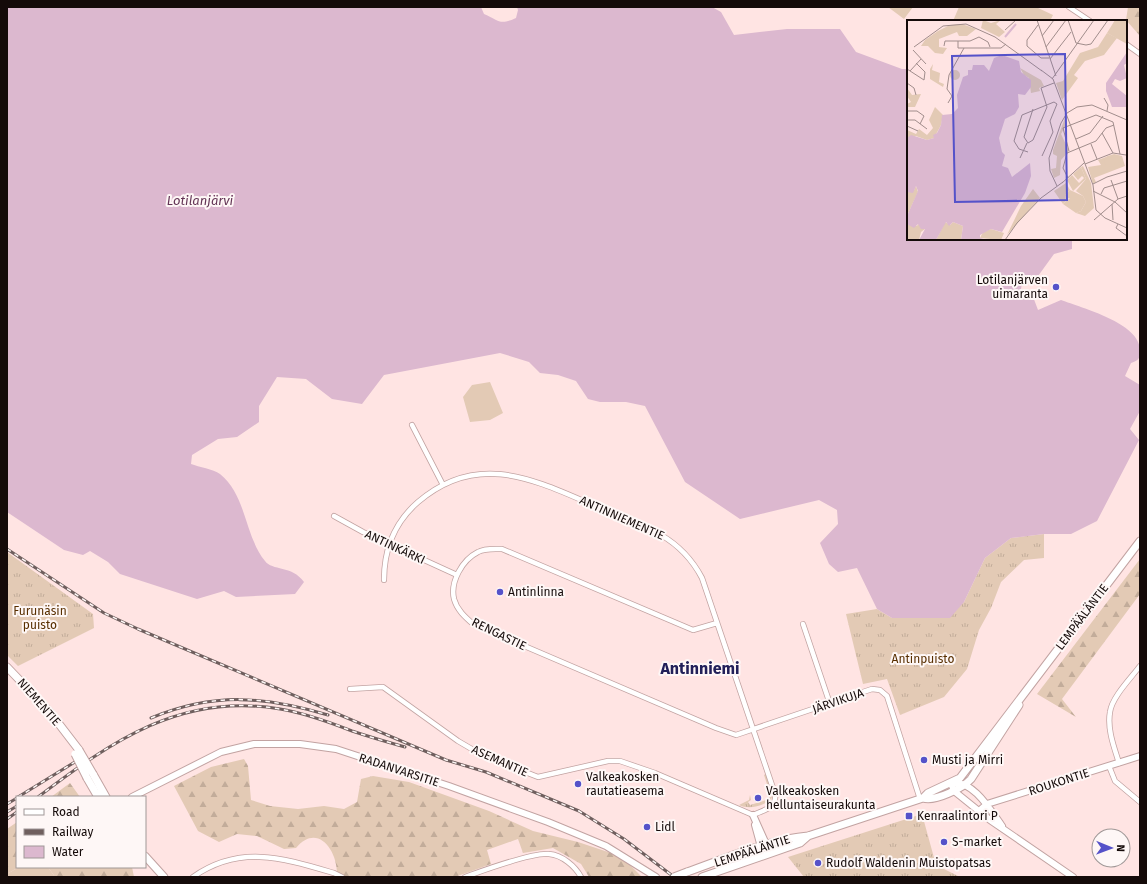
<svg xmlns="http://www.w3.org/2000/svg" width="1147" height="884" font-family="'Fira Sans',sans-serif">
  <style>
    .grass { fill: url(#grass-tufts) }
    .forest { fill: url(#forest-firs) }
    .pitch { fill: #e3cab5 }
    .water { fill: #dcb8cf }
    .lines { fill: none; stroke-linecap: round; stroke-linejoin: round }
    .minor-casing { stroke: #c2a3a2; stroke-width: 6 }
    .tertiary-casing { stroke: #c2a3a2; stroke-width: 8 }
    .secondary-casing { stroke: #c2a3a2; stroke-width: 9 }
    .minor { stroke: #fff; stroke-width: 4.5 }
    .tertiary { stroke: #fff; stroke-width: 6 }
    .secondary { stroke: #fff; stroke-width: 7 }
    .rail-casing { stroke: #6f5f5e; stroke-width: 3 }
    .rail { stroke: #fef7f6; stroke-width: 1.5; stroke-dasharray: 4.5; stroke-linecap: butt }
    .secondary-bridge-casing { stroke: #c2a3a2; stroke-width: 9; stroke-linecap: butt }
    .secondary-bridge { stroke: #fff; stroke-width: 7 }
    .poi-dot { fill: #5552c9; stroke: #fef7f6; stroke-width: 1.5 }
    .labels { text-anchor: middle; stroke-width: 4; stroke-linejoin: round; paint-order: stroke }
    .poi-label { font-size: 12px; fill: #140a09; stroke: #fef7f6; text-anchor: start }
    .street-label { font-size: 12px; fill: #140a09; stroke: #fef7f6 }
    .park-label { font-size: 12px; fill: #582f00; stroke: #fef7f6 }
    .water-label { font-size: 13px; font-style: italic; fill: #633455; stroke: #fef7f6 }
    .district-label { font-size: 16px; font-weight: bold; fill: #222059; stroke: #fef7f6 }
    .inset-river { fill: none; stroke: #dcb8cf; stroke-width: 2 }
    .inset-road { fill: none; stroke: #a18d8c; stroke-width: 1 }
    .view { fill: #5552c9; fill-opacity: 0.15; stroke: #5552c9; stroke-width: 2 }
    .inset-edge { fill: none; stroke: #140a09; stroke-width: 2 }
  </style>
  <defs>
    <pattern id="grass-tufts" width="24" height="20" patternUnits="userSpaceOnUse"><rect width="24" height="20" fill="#e3cab5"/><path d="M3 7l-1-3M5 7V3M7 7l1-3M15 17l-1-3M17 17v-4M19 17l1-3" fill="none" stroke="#c2ac9a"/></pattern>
    <pattern id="forest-firs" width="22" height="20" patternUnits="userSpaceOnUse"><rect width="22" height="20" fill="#e3cab5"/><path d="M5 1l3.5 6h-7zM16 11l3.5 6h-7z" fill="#c2ac9a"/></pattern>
  </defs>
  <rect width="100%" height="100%" fill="#ffe4e3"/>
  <path class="grass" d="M 1044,534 L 1044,558 L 1024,560 L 1001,582 L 991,608 L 979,630 L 967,669 L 944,697 L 900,715 L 887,679 L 863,684 L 846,614 L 877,609 L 892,618 L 964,602 L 985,558 L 1011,538 Z
    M 7,552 L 93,614 L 94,628 L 18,666 L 7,655 Z
    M 766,774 L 772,798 C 765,806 749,810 739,805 L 749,800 L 750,795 L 751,800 L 748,802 L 750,805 L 766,800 L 771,796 L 764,775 Z
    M 922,814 L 936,865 L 960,877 L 804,877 L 788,857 Z
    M 19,867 L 48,867 L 55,877 L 7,877 L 7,874 Z"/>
  <path class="forest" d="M 1128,7 L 1140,7 L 1140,36 L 1126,20 Z
    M 1140,559 L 1140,594 L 1062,699 L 1076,717 L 1037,694 Z
    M 244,759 L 248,766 L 251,800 L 270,806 L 298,809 L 324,806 L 344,809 L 357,802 L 361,779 L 373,776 L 409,782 L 489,811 L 533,831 L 578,842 L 611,853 L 629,864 L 642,877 L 589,877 L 581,864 L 553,848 L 523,853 L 518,839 L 487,850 L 491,864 L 455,877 L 346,877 L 337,874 C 337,849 317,823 296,848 L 284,849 L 257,836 L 237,834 L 219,842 L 198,831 L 174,786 L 211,767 Z
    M 70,783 L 80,797 L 51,797 Z
    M 17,822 L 17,867 L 19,867 L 7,874 L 7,829 Z
    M 48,867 L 132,867 L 134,877 L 55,877 Z"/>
  <path class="pitch" d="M 888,7 L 913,7 L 904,19 Z
    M 959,7 L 1036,7 L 1053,15 L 1050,21 L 953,21 Z
    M 490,382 L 503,413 L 490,420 L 470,422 L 463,397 L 472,385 Z
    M 33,867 L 43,867 L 46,877 L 10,877 L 9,873 Z"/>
  <path class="water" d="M 7,7 L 481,7 L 484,14 C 499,20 499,26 516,18 L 518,10 L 517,7 L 712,7 L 721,12 L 734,35 L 787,29 L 840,29 L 856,52 L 902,69 L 908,69 L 908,239 L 1072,239 L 1072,249 L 1054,254 L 1033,283 L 1022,283 L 1021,289 L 1032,294 L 1038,310 L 1061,300 C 1082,308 1140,323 1140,350 C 1140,359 1139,360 1131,363 L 1125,376 L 1140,385 L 1140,411 L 1130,429 L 1139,440 L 1097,521 L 1071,534 L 1044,534 L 1011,538 L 985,558 L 964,602 L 950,618 L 892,618 L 877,609 L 857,568 L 838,572 L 829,564 L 820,543 L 838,524 L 837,510 L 819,500 L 740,519 L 685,482 L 645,406 L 626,402 L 600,402 L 588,399 L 576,381 L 558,375 L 540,373 L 529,362 L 500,353 L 384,375 L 362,404 L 332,399 L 306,379 L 277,377 L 259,406 L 259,422 L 237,437 L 218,439 L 192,455 L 191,464 C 199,467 213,469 220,474 C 247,496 244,535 265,561 C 272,571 292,565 304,582 L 295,594 L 236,597 L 224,591 L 197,599 L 120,574 L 108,562 L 90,551 L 83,555 L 64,550 L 7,512 Z"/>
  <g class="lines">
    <defs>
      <path id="minor" d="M 1069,7 L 1090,21
        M 1126,44 L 1140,54
        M 412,425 L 443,485
        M 334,516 L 363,532 L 457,575
        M 717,623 L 693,630 L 502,549 C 494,549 485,548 478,552 C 462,560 450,582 454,599 C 457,610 465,617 473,624 L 716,728 L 736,735 L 863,692 L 872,689 L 880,690 L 887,696 L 920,799
        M 803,624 L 830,704
        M 350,689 L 383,687 L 458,741 L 482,755 L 538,777 L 608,761 L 620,761 L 655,773 L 753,815 C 764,810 777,808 775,794 L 702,578 C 692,559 680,546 661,535 C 636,523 611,513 586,502 C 527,476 474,454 418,502 C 395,522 384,548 384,580
        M 1119,763 C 1114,747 1107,729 1110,712 C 1112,697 1131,678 1140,666
        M 1109,766 L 1115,781 L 1140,802
        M 193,877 C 240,844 283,858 334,873 L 342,877
        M 465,877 C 482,871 532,852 549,854 C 562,855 575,866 581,877"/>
      <path id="tertiary" d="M 132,797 L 221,752 L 254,744 L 300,744 L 336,749 L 449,786 L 548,822 L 606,846 L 656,877
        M 979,811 L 987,804 L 1140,756
        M 753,815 L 770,853
        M 755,825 L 761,847
        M 1002,826 C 991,811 973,779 951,783 L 954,791 L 990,820 L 1073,877"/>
      <path id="secondary" d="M 7,667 L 49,711 L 79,750
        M 93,774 L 106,797
        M 87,778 L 98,797
        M 923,798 C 935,802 963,788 971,779 L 1019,705
        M 145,856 L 164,877
        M 687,872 C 724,859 770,839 808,836 L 923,798 L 928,793 L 960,778 L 1140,541
        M 702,877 L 800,843 L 808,836"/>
    </defs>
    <use href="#minor" class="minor-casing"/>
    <use href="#tertiary" class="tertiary-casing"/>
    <use href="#secondary" class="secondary-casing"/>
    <use href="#minor" class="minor"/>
    <use href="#tertiary" class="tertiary"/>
    <use href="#secondary" class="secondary"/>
    <defs>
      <path id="rail" d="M 7,549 L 104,613 L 138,629 L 446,760 L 486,772 L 579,811 L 624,839 L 674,877
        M 151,718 C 214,692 264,696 328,715
        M 18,797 L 83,757
        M 38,797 C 112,741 182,692 280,709 C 305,713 329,722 352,731 C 370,737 387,742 405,747
        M 7,804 L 17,798
        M 7,812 L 17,806
        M 7,819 L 17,812"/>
    </defs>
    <use href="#rail" class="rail-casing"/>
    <use href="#rail" class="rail"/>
    <defs>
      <path id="secondary-bridge" d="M 79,750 L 93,774
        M 75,754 L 87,778
        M 674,877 L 687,872"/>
    </defs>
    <use href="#secondary-bridge" class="secondary-bridge-casing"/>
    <use href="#secondary-bridge" class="secondary-bridge"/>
  </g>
  <g class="poi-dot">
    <circle cx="1056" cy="287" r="4"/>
    <circle cx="500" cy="592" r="4"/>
    <circle cx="924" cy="760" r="4"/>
    <circle cx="578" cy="784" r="4"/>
    <circle cx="758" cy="798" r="4"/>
    <rect x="905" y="812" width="8" height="8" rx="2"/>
    <circle cx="647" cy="827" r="4"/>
    <circle cx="944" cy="842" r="4"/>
    <circle cx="818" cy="863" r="4"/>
  </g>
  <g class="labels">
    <g class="poi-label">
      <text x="1048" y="284" text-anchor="end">Lotilanjärven<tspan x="1048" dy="14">uimaranta</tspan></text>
      <text x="508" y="596">Antinlinna</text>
      <text x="932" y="764">Musti ja Mirri</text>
      <text x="586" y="781">Valkeakosken<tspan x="586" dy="14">rautatieasema</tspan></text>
      <text x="766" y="795">Valkeakosken<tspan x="766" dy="14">helluntaiseurakunta</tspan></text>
      <text x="917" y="820">Kenraalintori P</text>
      <text x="655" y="831">Lidl</text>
      <text x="952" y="846">S-market</text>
      <text x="826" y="867">Rudolf Waldenin Muistopatsas</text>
    </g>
    <g class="street-label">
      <text transform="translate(622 518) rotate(24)" y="4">ANTINNIEMENTIE</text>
      <text transform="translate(395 547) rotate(25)" y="4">ANTINKÄRKI</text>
      <text transform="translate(1082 617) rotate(-53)" y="4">LEMPÄÄLÄNTIE</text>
      <text transform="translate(499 634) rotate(26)" y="4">RENGASTIE</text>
      <text transform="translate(838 701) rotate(-19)" y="4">JÄRVIKUJA</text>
      <text transform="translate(39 702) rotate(49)" y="4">NIEMENTIE</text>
      <text transform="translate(500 761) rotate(24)" y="4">ASEMANTIE</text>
      <text transform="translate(399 770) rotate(18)" y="4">RADANVARSITIE</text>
      <text transform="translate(1059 782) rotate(-18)" y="4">ROUKONTIE</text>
      <text transform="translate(752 851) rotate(-18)" y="4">LEMPÄÄLÄNTIE</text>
    </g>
    <g class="park-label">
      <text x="40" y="615">Furunäsin<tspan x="40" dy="14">puisto</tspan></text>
      <text x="923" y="663">Antinpuisto</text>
    </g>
    <g class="water-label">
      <text x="200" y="205">Lotilanjärvi</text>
    </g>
    <g class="district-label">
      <text x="700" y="674">Antinniemi</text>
    </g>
  </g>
  <g transform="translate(907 20)">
    <rect width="220" height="220" fill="#ffe4e3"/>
    <path d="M 200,13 L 210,18 L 197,35 L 178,41 L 167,55 L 171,58 L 155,80 L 149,63 L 156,61 L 173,33 L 191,27 ZM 26,44 L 25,50 L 33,53 L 32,62 L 37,64 L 36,67 L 23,59 L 23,49 ZM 113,48 L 134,60 L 137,66 L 132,68 L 133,71 L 124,73 L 122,58 L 117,55 ZM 0,68 L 5,75 L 14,74 L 8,87 L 1,87 L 0,91 L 0,84 L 4,82 L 0,76 ZM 207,134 L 215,136 L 218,146 L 187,158 L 189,162 L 186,164 L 181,147 L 194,145 L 191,140 ZM 176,146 L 184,163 L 187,188 L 178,196 L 169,193 L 174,191 L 179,182 L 176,176 L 169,171 L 179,159 L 174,147 ZM 126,169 L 133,178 L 100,215 L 114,186 Z" fill="#e3cab5"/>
    <path d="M 76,0 L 84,3 L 94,0 L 89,4 L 98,12 L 92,17 L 74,8 ZM 208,0 L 220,0 L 220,24 L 200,13 ZM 55,4 L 69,9 L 60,16 L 52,16 L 50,12 L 32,19 L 32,27 L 40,28 L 36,34 L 28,33 L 21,26 L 14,26 L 18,20 L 31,11 L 43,5 ZM 28,87 L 36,95 L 34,105 L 27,118 L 20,120 L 9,116 L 1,121 L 0,110 L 9,114 L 12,109 L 20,115 L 26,108 L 22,100 ZM 158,98 L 160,103 L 154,114 L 162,131 L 154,140 L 153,155 L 147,158 L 144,149 L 149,148 L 150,136 L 146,134 L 146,130 ZM 174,147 L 179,159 L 166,171 L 160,160 L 165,155 L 172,163 L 177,158 L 175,156 L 171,160 L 166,154 ZM 159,163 L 163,170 L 158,175 L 159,181 L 156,184 L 147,171 ZM 9,166 L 11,172 L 0,196 L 0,172 L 7,170 ZM 38,202 L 43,205 L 46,202 L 56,206 L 54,220 L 29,220 ZM 0,204 L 10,206 L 11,204 L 18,209 L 14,212 L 12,220 L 0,220 ZM 84,209 L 97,213 L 94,220 L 73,218 L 76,212 Z" fill="#e3cab5"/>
    <path d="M43 55a5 5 0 1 1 10 0a5 5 0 1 1-10 0ZM197.5 141a5.5 5.5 0 1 1 11 0a5.5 5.5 0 1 1-11 0ZM 163,170 L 176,176 L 179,182 L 174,191 L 169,193 L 156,184 L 163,178 L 159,179 L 158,175 Z" fill="#e3cab5"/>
    <path d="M 220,32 L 220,43 L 217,45 L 220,58 L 213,61 L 208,59 L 205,64 L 220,76 L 219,87 L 205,87 L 199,71 L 199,63 ZM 95,35 L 112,41 L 114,52 L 124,60 L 124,67 L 118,75 L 111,74 L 112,87 L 108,94 L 98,99 L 92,118 L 95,132 L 98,135 L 95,146 L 101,148 L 105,157 L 123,143 L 124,156 L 118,173 L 95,212 L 84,209 L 73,215 L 73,218 L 80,220 L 54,220 L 56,206 L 46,202 L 42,206 L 39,202 L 29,220 L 12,220 L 18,209 L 14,209 L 11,204 L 7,208 L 0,204 L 0,196 L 11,171 L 9,166 L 6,173 L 0,172 L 0,118 L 4,115 L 20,120 L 27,118 L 26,115 L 30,113 L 34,105 L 35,95 L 45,94 L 51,88 L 50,75 L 56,57 L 61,55 L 61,50 L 65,50 L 66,45 L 77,45 L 82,51 L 87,38 Z" fill="#dcb8cf"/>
    <path class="inset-river" d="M 98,17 L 109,4"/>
    <path class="inset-road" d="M 130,0 L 149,56M 161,0 L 169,23 L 179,25 L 184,24 L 201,0M 131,5 L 120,20 L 120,26 L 134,38 L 142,38M 98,10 L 109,0M 135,16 L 147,0M 51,21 L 51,28 L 94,28 L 99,24M 37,26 L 38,21 L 63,21 L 72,17 L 81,22 L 83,27M 7,27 L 36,6 L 59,4 L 88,17 L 135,51M 139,27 L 159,0M 6,30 L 19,44M 143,39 L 164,12M 0,49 L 17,60 L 18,52 L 9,43M 134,50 L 146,59 L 186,165 L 189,190 L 198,198 L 220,208M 3,51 L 14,39M 145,59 L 187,0M 0,63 L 7,68 L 9,75M 197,78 L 201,85 L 200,91M 41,83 L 45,76 L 40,69 L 42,55 L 57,28M 126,89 L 117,117 L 121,123 L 126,120 L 140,87 L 134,68 L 147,63M 0,91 L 10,91 L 17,96 L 13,104M 0,100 L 8,100 L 20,109M 0,106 L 11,111M 195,113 L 206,133M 169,119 L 183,113 L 196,96M 184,124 L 190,139M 162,131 L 156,108 L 189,95 L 206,102 L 213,134M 121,132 L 112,129 L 107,121 L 115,95 L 147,82 L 150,84M 135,136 L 146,112 L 143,101 L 150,84M 113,138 L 120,123M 178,144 L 206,133 L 219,135M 161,158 L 156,148 L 160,133 L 189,121 L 199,108 L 207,105M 204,160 L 211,179M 155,163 L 177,143M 186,164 L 200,157 L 220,151M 150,166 L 143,151 L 142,138 L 154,103 L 160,93 L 170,87 L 185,85 L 220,100M 186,171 L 208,182 L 220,193M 194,174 L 197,168 L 220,161M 205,184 L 206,200M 187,200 L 211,179 L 220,176M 211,204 L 209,208 L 220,216M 98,220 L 110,203 L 134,178 L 156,162"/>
    <path class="view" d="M 158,34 L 160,180 L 48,182 L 45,36 Z"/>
    <rect width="220" height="220" class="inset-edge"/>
  </g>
  <rect width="1147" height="884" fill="none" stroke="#140a09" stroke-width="16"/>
  <rect x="16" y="796" width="130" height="72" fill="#fef7f6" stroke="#a09897"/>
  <rect x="24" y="809" width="20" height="6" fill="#ffffff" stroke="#a09897"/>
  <text x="52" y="816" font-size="12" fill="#140a09">Road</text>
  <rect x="24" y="829" width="20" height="6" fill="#6f5f5e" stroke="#a09897"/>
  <text x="52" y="836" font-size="12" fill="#140a09">Railway</text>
  <rect x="24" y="846" width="20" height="12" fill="#dcb8cf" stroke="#a09897"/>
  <text x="52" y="856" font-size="12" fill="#140a09">Water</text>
  <g transform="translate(1111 848) rotate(91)"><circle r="19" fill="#fef7f6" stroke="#a09897"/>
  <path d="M0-3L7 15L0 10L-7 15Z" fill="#5552c9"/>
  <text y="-6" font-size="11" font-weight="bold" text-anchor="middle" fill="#140a09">N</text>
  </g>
</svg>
